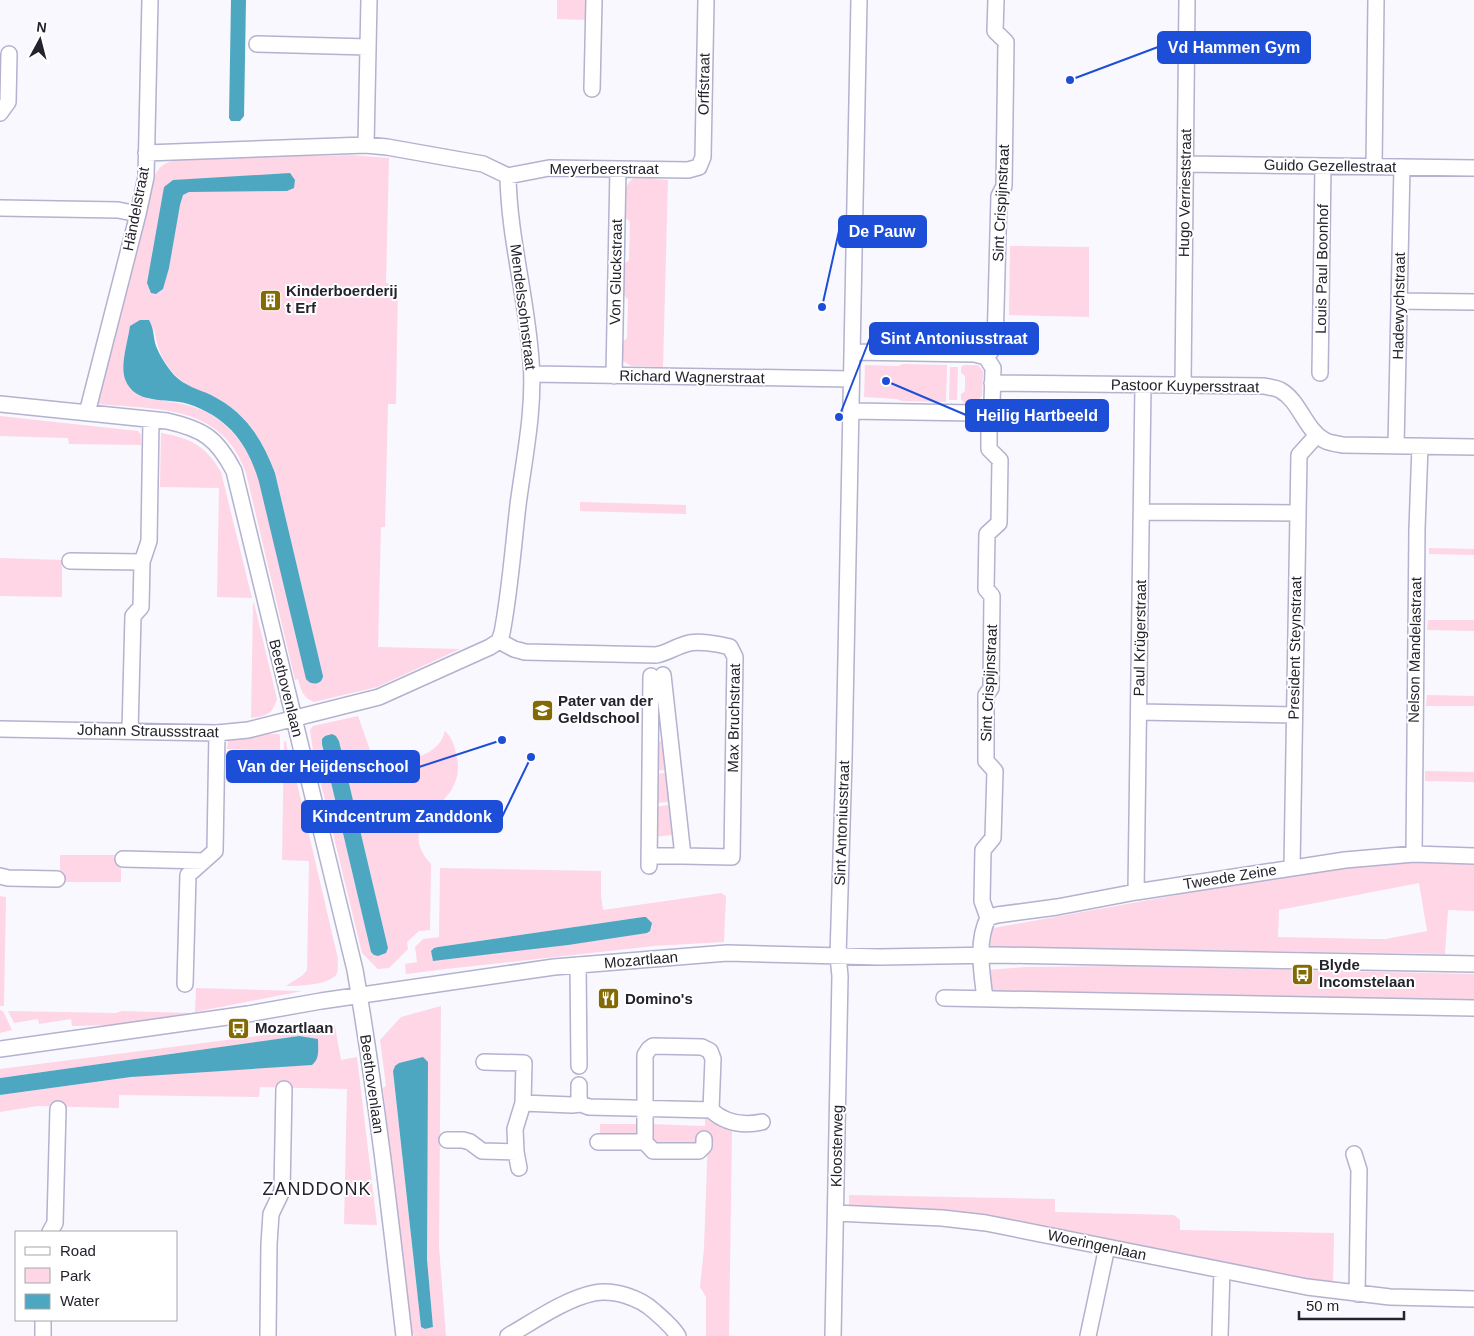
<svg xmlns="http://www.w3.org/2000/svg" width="1474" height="1336" font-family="Helvetica,sans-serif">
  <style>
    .green { fill: #fed6e6; fill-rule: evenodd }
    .water { fill: #4ea7c1 }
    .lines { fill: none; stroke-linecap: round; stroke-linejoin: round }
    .minor-casing { stroke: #b3b2cf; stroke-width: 18 }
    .minor { stroke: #fff; stroke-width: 15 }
    .labels { text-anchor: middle; stroke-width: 4; stroke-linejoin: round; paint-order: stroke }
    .street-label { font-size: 15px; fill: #23232d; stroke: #fff }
    .poi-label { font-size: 15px; font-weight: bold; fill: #23232d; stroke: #fff; text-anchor: start }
    .quarter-label { font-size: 18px; letter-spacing: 1px; fill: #23232d; stroke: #fff }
    .leader { fill: none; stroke: #1d4ed8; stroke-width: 2 }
    .callout-dot { fill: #1d4ed8; stroke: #fff; stroke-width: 2 }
    .callout { fill: #1d4ed8; stroke: #1d4ed8; stroke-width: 2 }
    .callout-label { font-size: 16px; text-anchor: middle; font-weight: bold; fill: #fff }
  </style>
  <rect width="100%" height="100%" fill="#f8f8fe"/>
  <path class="green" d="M 557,0 L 588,0 L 587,20 L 557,19 Z
    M 308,154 L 315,156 L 351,155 L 389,158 L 386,283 L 398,284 L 396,404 L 388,404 L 385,527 L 381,527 L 378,647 L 460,649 L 377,687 L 314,702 C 303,698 301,690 298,679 L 295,680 L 246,473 C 222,404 159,410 98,404 L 153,180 C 158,167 163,163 176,160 ZM 154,328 C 157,353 169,377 194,388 C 205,394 217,397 228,405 C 252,422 265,446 275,473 L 323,676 L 253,462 C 227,414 199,403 148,399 Z
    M 636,177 L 654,177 L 655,179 L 668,180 L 663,367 L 631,366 L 623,361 L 623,342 L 627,338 L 628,300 L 624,295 L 624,264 L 629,260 L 630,222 L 625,217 C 625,204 621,183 636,177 Z
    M 1010,246 L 1089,247 L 1089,317 L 1009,315 Z
    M 903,364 L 947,365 L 946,402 L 902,401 L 897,399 L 864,397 L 865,365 L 898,366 Z
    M 964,365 L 978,365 L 983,371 L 982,396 L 975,403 L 964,403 L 961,399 L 961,394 L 965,391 L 965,376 L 961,373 L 961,367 Z
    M 950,367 L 958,367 L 957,400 L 949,400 Z
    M 0,416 L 138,431 L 141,435 L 141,445 L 69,444 L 68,438 L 0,436 Z
    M 161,433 C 191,438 206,446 221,472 L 252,598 L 217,597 L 219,488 L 160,487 Z
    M 580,502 L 686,505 L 686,514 L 580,511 Z
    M 1429,548 L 1474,549 L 1474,555 L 1429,554 Z
    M 0,558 L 62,560 L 62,597 L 0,596 Z
    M 253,603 L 254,603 L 277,699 C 272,715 266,716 251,718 Z
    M 1428,620 L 1474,620 L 1474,631 L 1427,630 Z
    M 1427,695 L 1474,696 L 1474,706 L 1426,706 Z
    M 358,716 L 370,750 C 377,762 385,758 396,761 L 397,764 C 417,757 439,754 445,731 C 453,739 455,747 457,758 C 468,808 389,818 431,864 L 430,930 L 419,931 L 407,942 L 408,949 L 389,968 L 378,969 L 362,953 L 313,751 L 310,730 L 313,726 ZM 336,736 L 339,741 L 388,948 L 371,952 L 326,760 Z
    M 268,734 L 279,734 L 280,736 L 280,751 L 227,749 L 228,741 Z
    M 284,741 L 286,742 L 291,766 L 293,766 L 338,959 C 337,965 339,970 336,975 C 328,985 298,986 286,986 L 303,975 L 307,970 L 309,861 L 282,860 Z
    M 662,741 L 665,770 L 654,771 L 655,742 Z
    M 1425,771 L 1474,772 L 1474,782 L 1425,781 Z
    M 665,773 L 669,802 L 654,803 L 654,774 Z
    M 669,805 L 672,835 L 653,837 L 654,807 Z
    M 60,855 L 121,855 L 121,882 L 60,882 Z
    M 1382,862 L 1474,864 L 1474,911 L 1448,910 L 1445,954 L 986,947 L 988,929 L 1349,864 ZM 1419,883 L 1427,931 L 1386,939 L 1372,939 L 1278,937 L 1279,910 Z
    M 440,868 L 601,871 L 601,896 L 603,910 L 721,893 L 726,896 L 724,942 L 654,946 L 446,969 L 406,974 L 405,964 L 417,962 L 415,947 L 423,939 L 439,937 ZM 643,917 L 599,940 L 433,960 L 431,951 L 434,948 L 438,947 Z
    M 0,896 L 6,897 L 4,1006 L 0,1006 Z
    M 1123,966 L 1474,974 L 1474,1002 L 995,992 L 991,988 L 989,970 L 1025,967 Z
    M 196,988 L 302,991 L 195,1012 Z
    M 441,1006 L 439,1247 L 446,1336 L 414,1336 L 413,1333 L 411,1333 L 383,1088 L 386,1086 L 380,1040 L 401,1017 ZM 393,1072 L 427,1259 L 433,1327 L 425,1329 L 421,1327 Z
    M 0,1010 L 3,1011 L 12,1030 L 0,1033 Z
    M 8,1011 L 116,1013 L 122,1011 L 191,1013 L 112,1025 L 72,1026 L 71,1019 L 39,1024 L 38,1019 L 14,1023 Z
    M 335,1026 L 341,1060 L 357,1057 L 377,1225 L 344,1224 L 347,1089 L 260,1087 L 259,1097 L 119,1095 L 119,1108 L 37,1106 L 0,1112 L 0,1095 L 131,1077 L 299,1036 L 0,1078 L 0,1069 Z
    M 637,1115 L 642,1115 L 641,1135 L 600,1137 L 600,1124 L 637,1124 Z
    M 705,1116 L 708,1116 L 732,1131 L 729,1336 L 706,1336 L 706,1297 L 700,1287 L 704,1248 L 708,1137 L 700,1144 L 654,1146 L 650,1124 L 705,1126 Z
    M 849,1195 L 1055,1199 L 1055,1212 L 1174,1215 L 1180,1220 L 1180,1230 L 1334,1233 L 1333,1284 L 1007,1219 L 960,1212 L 849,1207 Z"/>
  <path class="water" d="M 231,0 L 246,0 L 244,116 L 240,121 L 231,121 L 229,118 Z
    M 290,173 L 295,180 L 294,188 L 287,191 L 189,192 L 183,195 L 180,205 L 169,268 L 163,289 L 156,294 L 151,293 L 147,283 L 164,187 L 173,180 Z
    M 140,320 L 149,320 C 154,329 153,336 156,346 C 160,356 167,367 174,375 C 185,386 198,389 211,395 C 245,412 262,438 275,473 L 323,676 C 322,685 311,686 306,679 L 259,482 C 248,444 228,417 188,404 C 166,397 135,406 125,379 C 120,365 128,341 130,326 Z
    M 332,734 L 336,736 L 339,741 L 388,948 L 386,953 L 378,956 L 374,955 L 371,952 L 322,744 L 322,739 L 325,736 Z
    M 643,917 L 646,917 L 652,923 L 650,931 L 647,933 L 568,945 L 433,961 L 431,951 L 434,948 L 438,947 Z
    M 299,1036 L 318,1039 C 318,1049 320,1059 312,1065 L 131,1077 L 0,1095 L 0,1078 Z
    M 423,1057 L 428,1062 L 427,1259 L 433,1327 L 425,1329 L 421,1327 L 393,1071 L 395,1066 L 399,1063 Z"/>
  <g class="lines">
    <defs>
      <path id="minor" d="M 257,44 L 368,47
        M 592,89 L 594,0
        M 0,113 L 8,102 L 9,54
        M 366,145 L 369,0
        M 1186,164 L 1474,168
        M 1374,167 L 1376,0
        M 508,176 L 549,168 L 688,170 L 699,167 L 703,157 L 706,0
        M 0,208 L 118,210 L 138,214
        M 1399,301 L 1474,302
        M 852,352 L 975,354 L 986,357
        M 986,357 L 995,346 L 999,196 L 1004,186 L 1006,42 L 995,31 L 996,0
        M 1320,373 L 1323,166
        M 532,374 L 851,379
        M 614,376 L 618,169
        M 992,383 L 1264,386 C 1269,387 1276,388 1280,390 C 1300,401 1304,428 1324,440 C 1329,443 1337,444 1343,445 L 1474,447
        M 1183,385 L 1187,0
        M 0,404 L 167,421 C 203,429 217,438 234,471 L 355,970 C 376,1092 390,1214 404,1336
        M 851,411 L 975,413 L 986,411 L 992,404 L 993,368 L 986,357
        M 87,413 L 138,214 L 146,177 L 150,0
        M 1396,446 L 1402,167
        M 1142,512 L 1297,513
        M 70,561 L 142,562
        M 499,641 L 514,649 L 525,652 L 656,655 C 667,653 675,647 686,644 C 697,640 719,644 730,647 L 735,657 L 732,857 L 683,856 L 663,675
        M 1139,712 L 1294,715
        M 0,729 L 217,733 L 248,730 L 379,697 L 490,647 L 499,641 L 502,633 C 510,591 513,548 518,505 C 524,459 535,408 531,361 C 527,299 509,238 508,176 L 483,164 L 387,147 L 366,145 L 146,153
        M 130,731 L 133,616 L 141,607 L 142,562 L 149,541 L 151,420
        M 1414,854 L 1417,529 L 1420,446
        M 649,856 L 683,856
        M 123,859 L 204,861
        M 649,866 L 651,676
        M 1292,867 L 1299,455 L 1317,435
        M 0,876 L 8,878 L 57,879
        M 1136,892 L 1143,385
        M 988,918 L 997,915 L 1057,907 L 1136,892 L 1345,860 L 1414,854 L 1474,856
        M 578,965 L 579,1066
        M 185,984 L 188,875 L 215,851 L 217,733
        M 944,998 L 1474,1008
        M 985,999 C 982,973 976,942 988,918 L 982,901 L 983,850 L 993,838 L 995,771 L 986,761 L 986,695 L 991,688 L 992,596 L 986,589 L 987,534 L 999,523 L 1000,460 L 989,449 L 989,425 L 986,411
        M 0,1049 L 248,1014 L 321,1001 L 554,967 L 727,953 L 880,957 L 998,955 L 1474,964
        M 484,1062 L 524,1063 L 523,1103 L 515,1129 L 516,1152 L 519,1168
        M 579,1085 L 579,1098 L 581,1104
        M 523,1103 L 572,1105 L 581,1104 L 589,1107 L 711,1110 C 725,1123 743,1126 762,1122
        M 704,1139 L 704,1146 L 699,1151 L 653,1151 L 645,1142 L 645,1055 L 649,1049 L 653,1046 L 702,1047 L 710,1051 L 713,1059 L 711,1110
        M 447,1140 L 463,1140 L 470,1142 L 482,1151 L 516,1152
        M 598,1142 L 645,1142
        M 1354,1154 L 1359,1170 L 1357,1294
        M 836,1213 L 942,1218 L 986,1223 L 1307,1287 L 1390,1297 L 1474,1299
        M 50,1232 L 55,1223 L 58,1109
        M 43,1336 L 43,1320
        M 268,1336 L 269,1244 L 271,1214 L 282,1191 L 284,1089
        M 508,1336 C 534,1321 565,1299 594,1293 C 614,1289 640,1298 654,1311 C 663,1319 672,1326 678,1336
        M 833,1336 L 840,976 L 838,956 L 844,759 L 859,0
        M 1088,1336 L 1107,1247
        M 1220,1336 L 1222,1270"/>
    </defs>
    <use href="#minor" class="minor-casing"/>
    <use href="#minor" class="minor"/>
  </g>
  <defs>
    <symbol id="building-square" viewBox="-11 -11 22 22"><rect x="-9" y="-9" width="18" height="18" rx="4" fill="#836a03" stroke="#fff"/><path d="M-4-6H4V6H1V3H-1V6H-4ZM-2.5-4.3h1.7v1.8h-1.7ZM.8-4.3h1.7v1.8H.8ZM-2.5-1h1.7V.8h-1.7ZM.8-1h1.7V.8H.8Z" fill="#fff"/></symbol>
    <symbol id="school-square" viewBox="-11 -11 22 22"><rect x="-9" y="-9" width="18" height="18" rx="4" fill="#836a03" stroke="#fff"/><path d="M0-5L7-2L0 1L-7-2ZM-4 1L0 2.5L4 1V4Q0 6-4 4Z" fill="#fff"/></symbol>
    <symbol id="bus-square" viewBox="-11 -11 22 22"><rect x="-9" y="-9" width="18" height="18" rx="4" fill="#836a03" stroke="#fff"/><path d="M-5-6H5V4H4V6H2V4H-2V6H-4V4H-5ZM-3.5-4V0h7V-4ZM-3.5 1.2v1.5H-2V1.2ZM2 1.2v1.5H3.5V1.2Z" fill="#fff"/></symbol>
    <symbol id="restaurant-square" viewBox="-11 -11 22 22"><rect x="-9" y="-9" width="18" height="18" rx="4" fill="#836a03" stroke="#fff"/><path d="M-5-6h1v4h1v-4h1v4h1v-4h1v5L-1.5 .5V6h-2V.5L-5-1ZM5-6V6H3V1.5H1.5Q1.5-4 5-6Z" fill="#fff"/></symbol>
  </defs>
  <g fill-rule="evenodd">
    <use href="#building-square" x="258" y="288" width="25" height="25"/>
    <use href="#school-square" x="530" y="698" width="25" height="25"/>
    <use href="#bus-square" x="1290" y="962" width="25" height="25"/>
    <use href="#restaurant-square" x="596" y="986" width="25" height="25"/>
    <use href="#bus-square" x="226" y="1016" width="25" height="25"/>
  </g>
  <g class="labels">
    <g class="street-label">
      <text transform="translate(704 84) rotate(-89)" y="5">Orffstraat</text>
      <text transform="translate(1330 166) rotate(1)" y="5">Guido Gezellestraat</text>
      <text x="604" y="174">Meyerbeerstraat</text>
      <text transform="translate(1185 193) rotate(-89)" y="5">Hugo Verrieststraat</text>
      <text transform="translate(1001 203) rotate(-87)" y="5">Sint Crispijnstraat</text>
      <text transform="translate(136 209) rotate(-79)" y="5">Händelstraat</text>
      <text transform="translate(1322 269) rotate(-89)" y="5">Louis Paul Boonhof</text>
      <text transform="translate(616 272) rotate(-89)" y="5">Von Gluckstraat</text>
      <text transform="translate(1399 306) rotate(-89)" y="5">Hadewychstraat</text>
      <text transform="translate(523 307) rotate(83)" y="5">Mendelssohnstraat</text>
      <text transform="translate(692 377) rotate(1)" y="5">Richard Wagnerstraat</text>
      <text transform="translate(1185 386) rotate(1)" y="5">Pastoor Kuypersstraat</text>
      <text transform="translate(1140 638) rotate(-89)" y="5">Paul Krügerstraat</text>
      <text transform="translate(1295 648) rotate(-89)" y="5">President Steynstraat</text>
      <text transform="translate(1415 650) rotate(-89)" y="5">Nelson Mandelastraat</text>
      <text transform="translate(989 683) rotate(-87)" y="5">Sint Crispijnstraat</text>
      <text transform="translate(286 688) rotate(76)" y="5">Beethovenlaan</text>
      <text transform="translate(734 718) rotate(-89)" y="5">Max Bruchstraat</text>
      <text transform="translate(148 731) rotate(1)" y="5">Johann Straussstraat</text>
      <text transform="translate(842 823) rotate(-88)" y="5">Sint Antoniusstraat</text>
      <text transform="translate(1230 877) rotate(-9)" y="5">Tweede Zeine</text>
      <text transform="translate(641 960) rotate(-5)" y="5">Mozartlaan</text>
      <text transform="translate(372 1084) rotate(82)" y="5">Beethovenlaan</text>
      <text transform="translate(837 1146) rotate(-89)" y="5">Kloosterweg</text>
      <text transform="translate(1097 1245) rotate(12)" y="5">Woeringenlaan</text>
    </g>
    <g class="poi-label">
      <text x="286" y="296">Kinderboerderij<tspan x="286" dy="17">t Erf</tspan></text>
      <text x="558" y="706">Pater van der<tspan x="558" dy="17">Geldschool</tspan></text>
      <text x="1319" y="970">Blyde<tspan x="1319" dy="17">Incomstelaan</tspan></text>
      <text x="625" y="1004">Domino's</text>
      <text x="255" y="1033">Mozartlaan</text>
    </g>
    <g class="quarter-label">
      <text x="317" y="1195">ZANDDONK</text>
    </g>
  </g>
  <path class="leader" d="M1070 80L1158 47M822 307L839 231M839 417L870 338M886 381L966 415M502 740L419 767M531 757L502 817"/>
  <g class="callout-dot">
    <circle cx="1070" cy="80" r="5"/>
    <circle cx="822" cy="307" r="5"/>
    <circle cx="839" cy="417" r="5"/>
    <circle cx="886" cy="381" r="5"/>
    <circle cx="502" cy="740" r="5"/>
    <circle cx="531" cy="757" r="5"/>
  </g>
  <g class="callout">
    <rect x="1158" y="32" width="152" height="31" rx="5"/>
    <rect x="839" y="216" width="87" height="31" rx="5"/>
    <rect x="870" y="323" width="168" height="31" rx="5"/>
    <rect x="966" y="400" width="142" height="31" rx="5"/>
    <rect x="227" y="751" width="192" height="31" rx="5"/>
    <rect x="302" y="801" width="200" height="31" rx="5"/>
  </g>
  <g class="callout-label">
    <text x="1234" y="53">Vd Hammen Gym</text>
    <text x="882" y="237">De Pauw</text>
    <text x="954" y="344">Sint Antoniusstraat</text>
    <text x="1037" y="421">Heilig Hartbeeld</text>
    <text x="323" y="772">Van der Heijdenschool</text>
    <text x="402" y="822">Kindcentrum Zanddonk</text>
  </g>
  <rect x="15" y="1231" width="162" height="90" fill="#ffffff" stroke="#a7a7ab"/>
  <rect x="25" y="1247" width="25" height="8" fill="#ffffff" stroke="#a7a7ab"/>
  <text x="60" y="1256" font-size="15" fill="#23232d">Road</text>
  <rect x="25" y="1268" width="25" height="15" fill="#fed6e6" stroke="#a7a7ab"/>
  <text x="60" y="1281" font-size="15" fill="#23232d">Park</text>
  <rect x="25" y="1294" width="25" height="15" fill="#4ea7c1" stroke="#a7a7ab"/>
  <text x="60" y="1306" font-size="15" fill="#23232d">Water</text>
  <g transform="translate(40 40) rotate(7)" stroke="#ffffff" stroke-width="4" paint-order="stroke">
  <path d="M0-4L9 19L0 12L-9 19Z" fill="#23232d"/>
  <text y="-8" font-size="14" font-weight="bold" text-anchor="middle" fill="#23232d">N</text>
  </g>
  <path d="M1299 1311v8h105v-8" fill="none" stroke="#23232d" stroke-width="2.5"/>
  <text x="1306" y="1311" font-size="15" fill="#23232d" stroke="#ffffff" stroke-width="4" paint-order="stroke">50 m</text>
</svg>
